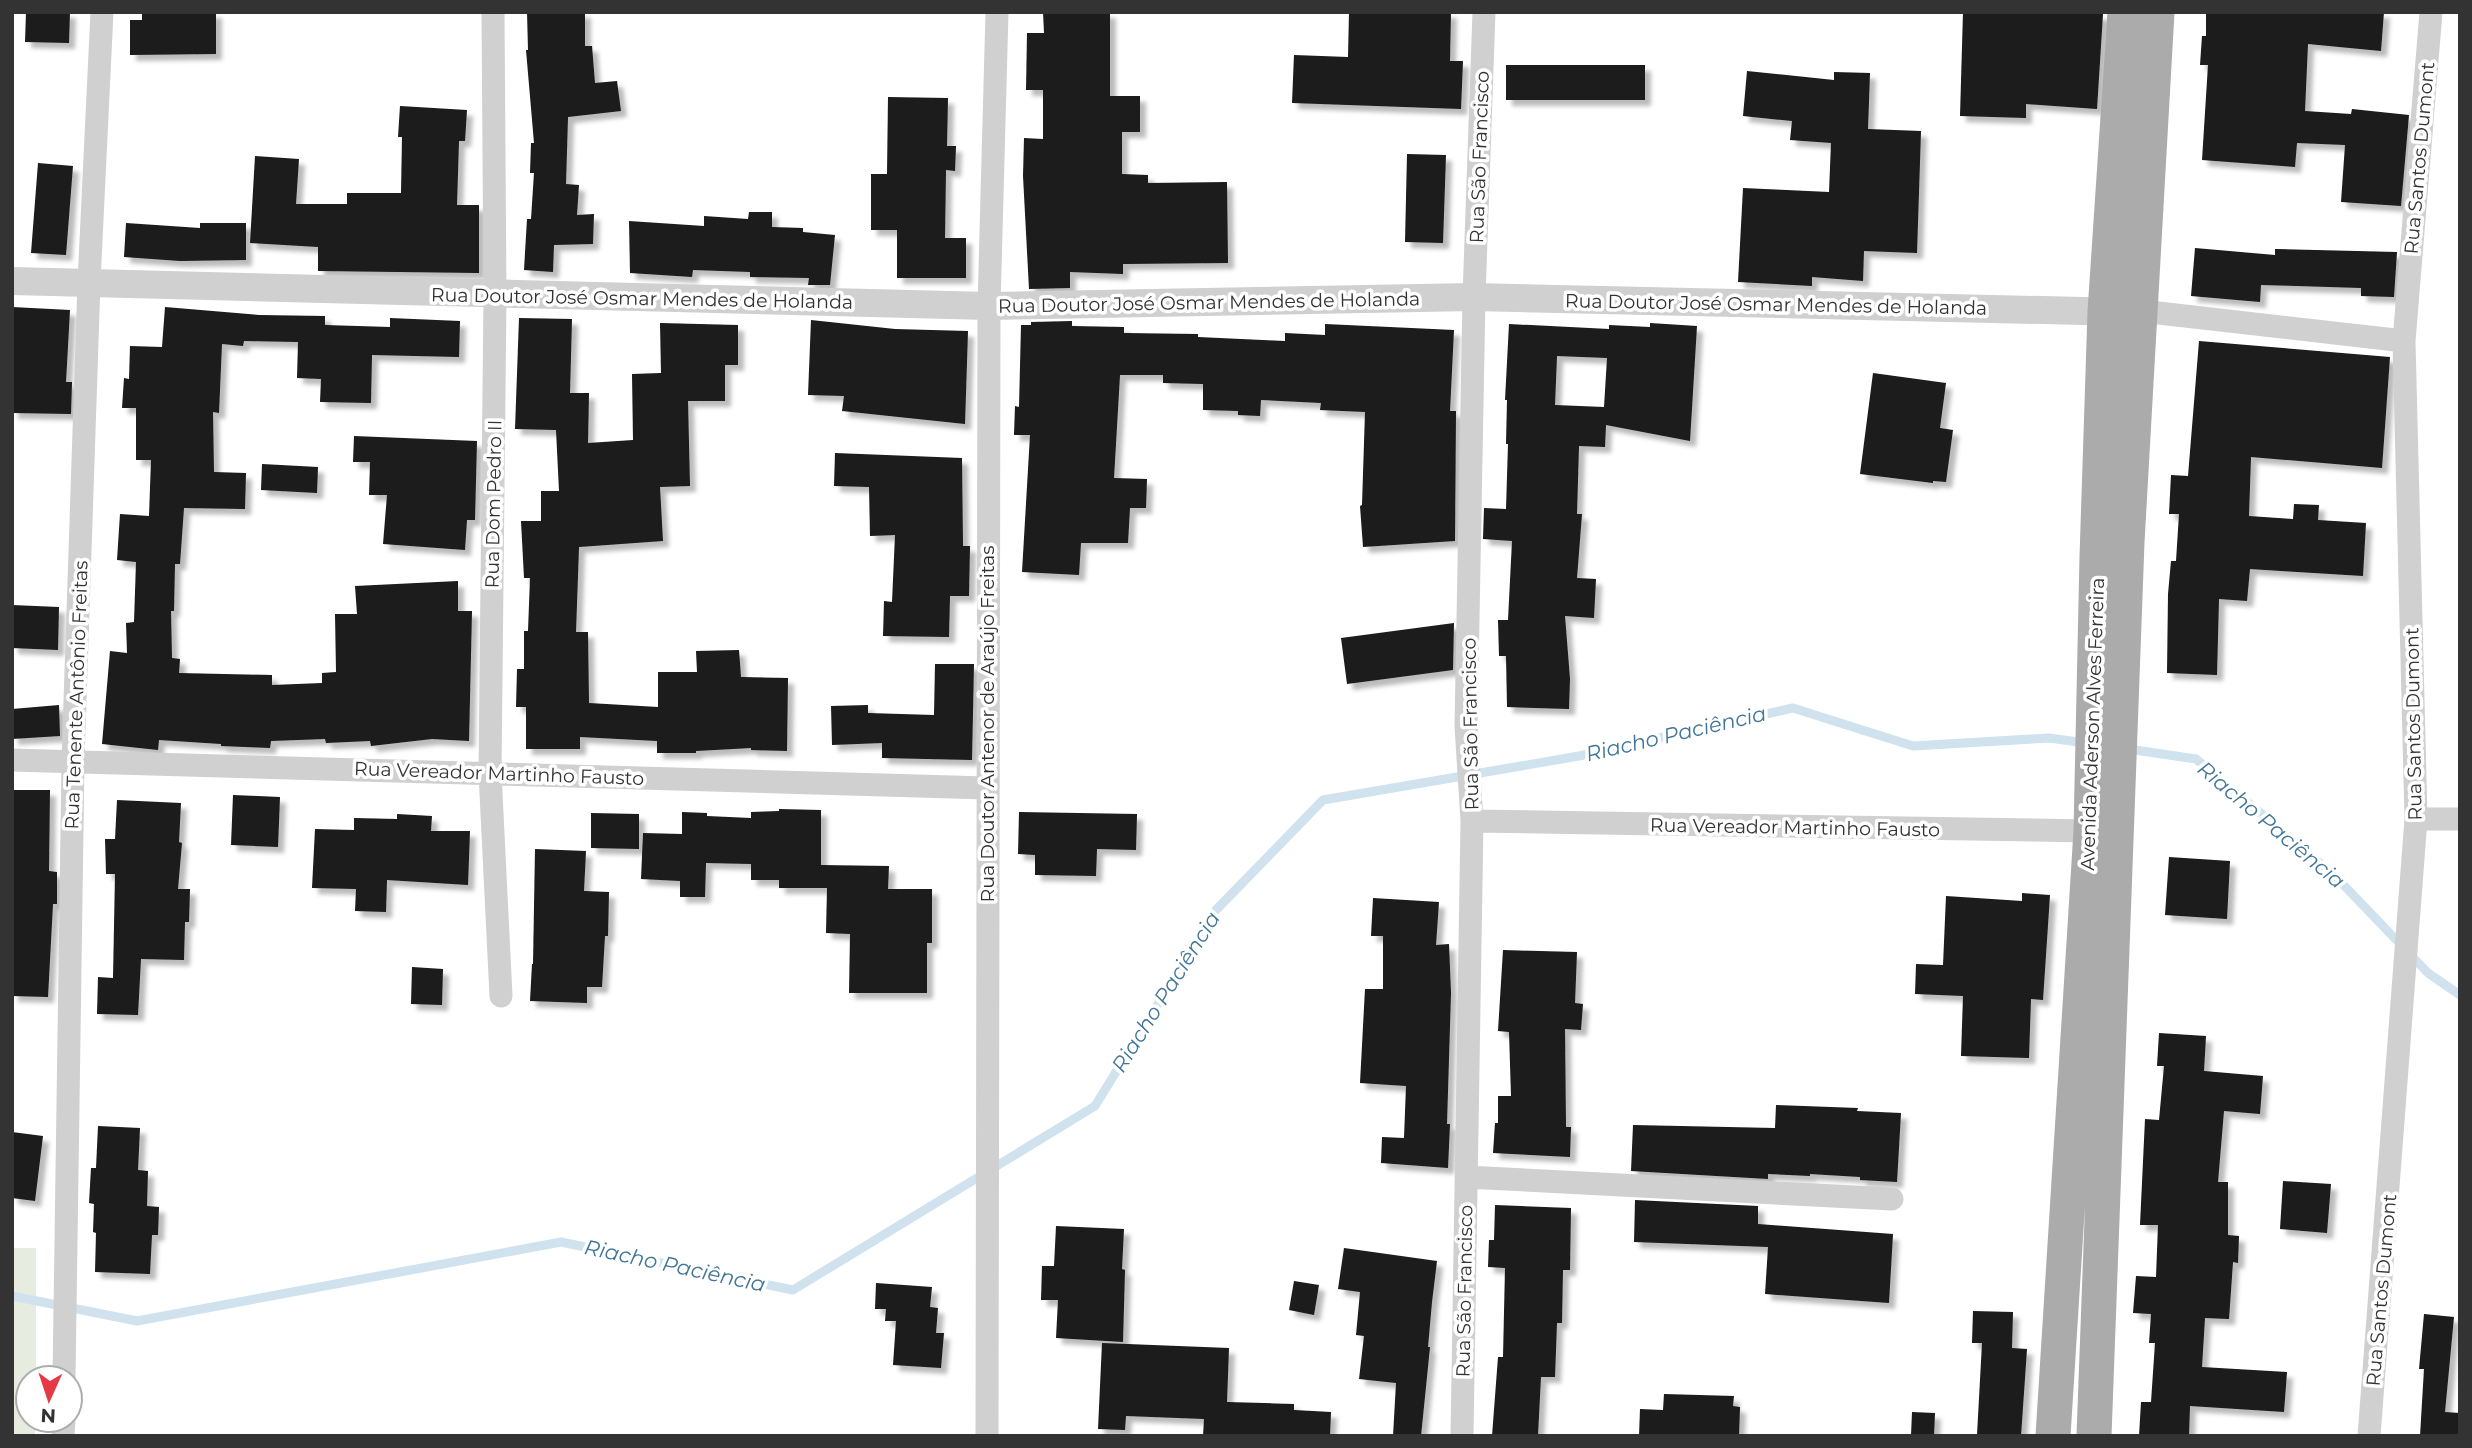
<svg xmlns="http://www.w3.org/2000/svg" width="2472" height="1448" font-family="Montserrat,sans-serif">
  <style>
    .green { fill: #e6ecdf }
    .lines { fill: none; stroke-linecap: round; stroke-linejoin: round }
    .stream { stroke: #cfe2ee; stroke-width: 9 }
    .building { fill: #1a1a1a; fill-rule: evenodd; filter: url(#shadow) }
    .minor { stroke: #d0d0d0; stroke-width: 23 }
    .tertiary { stroke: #d0d0d0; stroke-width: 28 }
    .primary { stroke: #ababab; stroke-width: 35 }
    .labels { text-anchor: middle; stroke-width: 7; stroke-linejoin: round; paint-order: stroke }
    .street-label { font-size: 19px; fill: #333; stroke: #fff }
    .water-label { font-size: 21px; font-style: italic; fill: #3f7597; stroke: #fff }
  </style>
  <defs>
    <filter id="shadow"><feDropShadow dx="6" dy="6" stdDeviation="2" flood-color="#0004"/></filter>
  </defs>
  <rect width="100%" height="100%" fill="#fff"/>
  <path class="green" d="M 12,1248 L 36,1248 L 36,1378 L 28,1378 L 28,1420 L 35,1420 L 35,1436 L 12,1436 Z"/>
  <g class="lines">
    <path class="stream" d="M 2128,749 L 2196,759 L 2333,874 L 2428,973 L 2460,995
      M 12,1296 L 137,1321 L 561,1242 L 793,1290 L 1095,1106 L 1216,910 L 1323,800 L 1579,756 L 1793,708 L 1913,746 L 2049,738 L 2086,743"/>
  </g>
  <path class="building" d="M 26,12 L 70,12 L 69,43 L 25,42 Z
    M 142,12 L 216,12 L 216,54 L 130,55 L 130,20 L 142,20 Z
    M 527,12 L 585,12 L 585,46 L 592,46 L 595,83 L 617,81 L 621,111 L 568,117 L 566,184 L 579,185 L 577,215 L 594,214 L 593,244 L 554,245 L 553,272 L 524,270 L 527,219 L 531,219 L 534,173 L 530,173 L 531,143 L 534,143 L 526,50 L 528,50 Z
    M 1043,12 L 1110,12 L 1110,96 L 1140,96 L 1140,132 L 1122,132 L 1122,174 L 1148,175 L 1148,183 L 1227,182 L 1228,263 L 1123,264 L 1123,274 L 1070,272 L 1070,288 L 1029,289 L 1023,176 L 1024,138 L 1043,139 L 1043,90 L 1026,90 L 1027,33 L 1044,33 Z
    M 1349,12 L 1451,12 L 1450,61 L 1463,61 L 1461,109 L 1292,103 L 1294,55 L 1348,57 Z
    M 1963,12 L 2103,14 L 2097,109 L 2026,104 L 2026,118 L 1960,116 Z
    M 2206,12 L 2384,12 L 2381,51 L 2308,44 L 2305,111 L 2351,114 L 2352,109 L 2409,115 L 2401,206 L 2341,202 L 2345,145 L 2297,143 L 2295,167 L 2202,160 L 2208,65 L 2200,65 L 2202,36 L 2206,36 Z
    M 1506,65 L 1645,65 L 1645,100 L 1506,100 Z
    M 1747,71 L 1834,80 L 1834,72 L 1870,73 L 1868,129 L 1921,131 L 1917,253 L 1864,251 L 1863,281 L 1812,277 L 1812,286 L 1738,282 L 1743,188 L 1829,192 L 1831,143 L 1790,140 L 1792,121 L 1743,116 Z
    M 888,97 L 948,98 L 947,146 L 956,146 L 955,171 L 946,170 L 945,238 L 966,238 L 966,278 L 897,278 L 897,230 L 871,230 L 871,174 L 887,174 Z
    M 400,106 L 467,110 L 465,141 L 459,141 L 457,205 L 479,205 L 479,273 L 318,271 L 318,247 L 250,243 L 255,156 L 299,159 L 296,204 L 347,204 L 347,193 L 401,193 L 402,137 L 398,137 Z
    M 1407,154 L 1446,155 L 1443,243 L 1405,242 Z
    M 38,163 L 73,166 L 66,255 L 31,253 Z
    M 749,212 L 772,212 L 772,227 L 803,228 L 803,232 L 835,235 L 830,285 L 808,285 L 809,278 L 750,277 L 750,272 L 693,270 L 692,277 L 630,273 L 629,221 L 704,226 L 704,216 L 748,219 Z
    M 126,223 L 200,228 L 200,223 L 246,223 L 246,260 L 180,261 L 124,257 Z
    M 2195,248 L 2275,255 L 2275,249 L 2397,252 L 2394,297 L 2361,296 L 2361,288 L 2261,285 L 2260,302 L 2191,296 Z
    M 12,307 L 70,310 L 66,382 L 72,382 L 71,414 L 12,413 Z
    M 165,307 L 259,315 L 325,316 L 325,325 L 390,327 L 390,318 L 460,321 L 459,357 L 372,355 L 371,403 L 320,402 L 321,379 L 297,378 L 298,342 L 244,341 L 243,346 L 222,344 L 219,413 L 213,412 L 214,472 L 246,473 L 245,509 L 184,508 L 180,564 L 175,564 L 174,611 L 171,611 L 172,658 L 180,659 L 179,673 L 272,675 L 272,685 L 322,683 L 322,673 L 336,672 L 335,614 L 357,614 L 355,586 L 458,581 L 458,611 L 472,611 L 469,741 L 432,739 L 371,746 L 370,741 L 326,743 L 325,739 L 271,741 L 270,748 L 221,746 L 221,744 L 159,740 L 158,750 L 102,744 L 110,651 L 127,653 L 126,623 L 134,622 L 136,562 L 117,560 L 120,514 L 149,516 L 151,460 L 136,460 L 136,408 L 122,408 L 124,378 L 129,379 L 130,346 L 162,347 Z
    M 519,318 L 572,319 L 570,393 L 589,393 L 588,443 L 633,440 L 632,374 L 661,373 L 660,323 L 738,325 L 738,365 L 725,365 L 725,401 L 688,401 L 690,486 L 660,487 L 663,541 L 579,547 L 576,632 L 588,632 L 589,703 L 658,707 L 658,672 L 697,672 L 696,651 L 739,650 L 741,677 L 788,678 L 787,751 L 751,750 L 751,748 L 696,751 L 696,753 L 657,753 L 657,741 L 580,737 L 580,749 L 526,749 L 526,707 L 516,707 L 517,669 L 524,669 L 524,631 L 528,631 L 530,578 L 524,578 L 521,521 L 541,521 L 541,491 L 559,491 L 556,430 L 515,429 Z
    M 811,320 L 895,329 L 968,331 L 965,424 L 842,411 L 844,396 L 808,395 Z
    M 1072,321 L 1072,326 L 1124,327 L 1124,333 L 1198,334 L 1198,337 L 1285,341 L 1285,333 L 1325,335 L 1325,324 L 1454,330 L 1450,411 L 1456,411 L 1455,541 L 1363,547 L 1360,506 L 1362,505 L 1365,412 L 1320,410 L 1321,403 L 1261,400 L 1260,416 L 1238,415 L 1238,411 L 1203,410 L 1203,384 L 1163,383 L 1163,375 L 1120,375 L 1114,478 L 1147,479 L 1146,508 L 1130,508 L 1128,543 L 1081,543 L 1079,575 L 1022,572 L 1030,435 L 1014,435 L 1015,406 L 1019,407 L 1021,325 L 1031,325 L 1031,322 Z
    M 1650,323 L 1697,326 L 1690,441 L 1606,425 L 1605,447 L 1579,446 L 1577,514 L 1582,514 L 1577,578 L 1596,579 L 1594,618 L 1565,616 L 1570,679 L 1569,709 L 1507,707 L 1506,656 L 1499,656 L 1498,620 L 1508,620 L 1512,541 L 1483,539 L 1484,508 L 1506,509 L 1508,444 L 1506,444 L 1507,400 L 1505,400 L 1509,324 L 1609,329 L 1609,325 L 1650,327 ZM 1557,356 L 1607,358 L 1604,407 L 1555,405 Z
    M 2199,341 L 2390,357 L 2382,468 L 2251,457 L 2249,516 L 2293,519 L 2294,504 L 2319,505 L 2318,520 L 2366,523 L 2363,576 L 2250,569 L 2247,601 L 2219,599 L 2217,675 L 2167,673 L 2168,594 L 2171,561 L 2176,561 L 2179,514 L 2169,514 L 2171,475 L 2188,476 Z
    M 1873,373 L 1946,383 L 1940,428 L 1953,430 L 1946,482 L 1933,481 L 1933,483 L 1860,474 Z
    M 354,436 L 477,441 L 475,520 L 467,520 L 465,550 L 383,544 L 387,495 L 369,495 L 370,462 L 353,462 Z
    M 835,453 L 962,458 L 963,546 L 970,546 L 969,596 L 950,596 L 949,637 L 883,636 L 884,601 L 892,602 L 895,535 L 870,536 L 869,487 L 834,486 Z
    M 262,464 L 318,467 L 317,493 L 261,490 Z
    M 12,605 L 59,607 L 58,650 L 12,648 Z
    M 1454,623 L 1453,670 L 1347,684 L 1341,638 Z
    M 935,664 L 974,664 L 972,760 L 882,758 L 882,743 L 832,745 L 831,706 L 868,705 L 868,713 L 934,715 Z
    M 59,705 L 60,736 L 12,739 L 12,709 Z
    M 12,790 L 50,790 L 49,871 L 57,872 L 57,904 L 53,904 L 48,997 L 12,996 Z
    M 233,795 L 280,797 L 278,847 L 231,845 Z
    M 117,800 L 181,803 L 179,842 L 182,843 L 178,889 L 190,889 L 189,922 L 185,922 L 184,960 L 141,959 L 138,1015 L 97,1014 L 98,977 L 113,978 L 115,874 L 106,874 L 105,839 L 115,839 Z
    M 779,809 L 821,810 L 821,865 L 889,866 L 888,889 L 932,889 L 932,943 L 927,943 L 927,993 L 849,993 L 850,934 L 826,933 L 827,888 L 779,888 L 779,880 L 751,880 L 751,864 L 706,863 L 705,897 L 680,897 L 680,881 L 641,879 L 643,833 L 682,834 L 682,812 L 707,813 L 707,816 L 751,818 L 751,812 L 779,811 Z
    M 1019,812 L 1137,814 L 1136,850 L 1097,849 L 1096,876 L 1035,875 L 1035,855 L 1018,854 Z
    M 591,813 L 639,814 L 639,849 L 591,848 Z
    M 397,814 L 432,816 L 431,831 L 470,831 L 468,885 L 387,880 L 386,912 L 355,911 L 356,889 L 312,888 L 315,829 L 354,830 L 354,818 L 397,819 Z
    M 535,849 L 586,851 L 584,891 L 609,892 L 608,936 L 605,936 L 602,987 L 587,987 L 587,1003 L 530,1001 L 532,964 L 533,964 Z
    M 2169,857 L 2230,861 L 2227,919 L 2165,915 Z
    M 2022,893 L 2050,895 L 2043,1000 L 2031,999 L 2029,1058 L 1961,1056 L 1963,996 L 1915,994 L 1916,964 L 1943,965 L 1946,896 L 2022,901 Z
    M 1373,898 L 1439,902 L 1436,945 L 1449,944 L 1451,993 L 1447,1124 L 1450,1124 L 1448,1168 L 1381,1163 L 1382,1137 L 1404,1138 L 1406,1086 L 1360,1083 L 1365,989 L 1383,989 L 1383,936 L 1371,936 Z
    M 1503,950 L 1577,952 L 1575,1003 L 1583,1004 L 1581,1030 L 1565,1029 L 1566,1127 L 1571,1127 L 1570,1157 L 1493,1153 L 1495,1123 L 1498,1123 L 1498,1096 L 1511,1096 L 1509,1032 L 1498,1031 Z
    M 412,967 L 443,969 L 442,1005 L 411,1004 Z
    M 2159,1033 L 2206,1036 L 2204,1071 L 2263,1076 L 2260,1114 L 2224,1111 L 2218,1182 L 2228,1182 L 2228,1235 L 2239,1236 L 2238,1263 L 2233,1262 L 2229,1319 L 2205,1318 L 2202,1367 L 2287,1372 L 2284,1412 L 2190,1406 L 2189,1436 L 2139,1436 L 2141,1402 L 2151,1402 L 2155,1343 L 2149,1343 L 2151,1314 L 2133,1313 L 2136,1276 L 2156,1277 L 2158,1225 L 2140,1225 L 2145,1119 L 2159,1120 L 2164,1066 L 2157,1066 Z
    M 1776,1105 L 1858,1108 L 1857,1111 L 1901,1113 L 1897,1182 L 1860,1180 L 1860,1177 L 1810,1174 L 1810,1176 L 1768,1174 L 1768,1179 L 1631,1171 L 1633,1125 L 1775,1128 Z
    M 98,1126 L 140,1128 L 138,1170 L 148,1171 L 147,1206 L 159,1207 L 158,1235 L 152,1235 L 150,1274 L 95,1272 L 96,1233 L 93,1232 L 94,1204 L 89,1203 L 91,1168 L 96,1168 Z
    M 12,1132 L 43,1136 L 35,1201 L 12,1198 Z
    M 2283,1181 L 2331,1184 L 2327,1233 L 2280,1229 Z
    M 1635,1200 L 1758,1206 L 1758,1224 L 1893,1234 L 1889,1303 L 1765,1294 L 1768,1247 L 1634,1242 Z
    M 1495,1205 L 1571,1208 L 1570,1270 L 1563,1270 L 1562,1323 L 1557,1323 L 1555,1377 L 1541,1377 L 1538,1435 L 1492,1436 L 1498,1357 L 1503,1357 L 1505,1268 L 1488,1267 L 1489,1240 L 1494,1240 Z
    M 1056,1226 L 1124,1229 L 1122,1269 L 1125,1270 L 1123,1342 L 1056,1338 L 1058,1300 L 1041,1300 L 1042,1266 L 1054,1266 Z
    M 1344,1248 L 1437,1261 L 1432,1302 L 1428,1347 L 1430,1347 L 1421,1436 L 1393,1436 L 1396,1383 L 1359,1379 L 1364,1336 L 1356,1335 L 1360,1292 L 1338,1289 Z
    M 1294,1281 L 1319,1285 L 1314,1315 L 1289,1310 Z
    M 876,1283 L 932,1287 L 930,1307 L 938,1308 L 936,1333 L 944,1333 L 941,1368 L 893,1365 L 896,1321 L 885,1321 L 886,1309 L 875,1309 Z
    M 1973,1311 L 2013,1312 L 2012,1348 L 2027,1349 L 2021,1436 L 1977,1435 L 1982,1343 L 1972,1343 Z
    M 2424,1314 L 2454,1317 L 2445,1412 L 2460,1413 L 2460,1436 L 2420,1436 L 2424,1369 L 2419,1369 Z
    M 1102,1343 L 1229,1348 L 1227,1402 L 1294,1404 L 1294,1410 L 1331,1412 L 1330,1436 L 1203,1436 L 1204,1419 L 1126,1416 L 1125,1430 L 1098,1429 Z
    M 1664,1394 L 1734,1396 L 1733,1406 L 1740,1407 L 1739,1436 L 1639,1436 L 1640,1409 L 1663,1410 Z
    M 1912,1412 L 1935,1413 L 1934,1436 L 1911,1436 Z"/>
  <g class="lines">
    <path class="minor" d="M 493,12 L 495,295 L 490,773 L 501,996
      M 2141,311 L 2404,341
      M 12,760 L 987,788
      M 2416,819 L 2460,819
      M 1472,821 L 2091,831 L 2104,834
      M 1466,1177 L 1892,1199
      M 64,1378 L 73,761 L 89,282 L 102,12
      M 63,1436 L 64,1420
      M 987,1436 L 989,306 L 997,12
      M 1462,1436 L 1472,821 L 1466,726 L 1474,297 L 1484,12
      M 2369,1436 L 2416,819 L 2404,341 L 2431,12"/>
    <path class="tertiary" d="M 12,281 L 989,306 L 1474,297 L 2125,312"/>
    <path class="primary" d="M 2053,1436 L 2091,831 L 2097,557 L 2105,312 L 2125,12
      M 2094,1436 L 2127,542 L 2157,12"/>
  </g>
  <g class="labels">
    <g class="street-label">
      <text transform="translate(1479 157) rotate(-88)" y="7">Rua São Francisco</text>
      <text transform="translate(2419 158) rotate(-85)" y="7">Rua Santos Dumont</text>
      <text transform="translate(642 298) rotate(1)" y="7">Rua Doutor José Osmar Mendes de Holanda</text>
      <text transform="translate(1209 302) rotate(-1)" y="7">Rua Doutor José Osmar Mendes de Holanda</text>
      <text transform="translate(1776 304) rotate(1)" y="7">Rua Doutor José Osmar Mendes de Holanda</text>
      <text transform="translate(493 504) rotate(-89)" y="7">Rua Dom Pedro II</text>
      <text transform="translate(76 695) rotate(-88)" y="7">Rua Tenente Antônio Freitas</text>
      <text transform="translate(987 724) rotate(-90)" y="7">Rua Doutor Antenor de Araújo Freitas</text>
      <text transform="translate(1470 724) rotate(-91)" y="7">Rua São Francisco</text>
      <text transform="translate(2092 724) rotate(-88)" y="7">Avenida Aderson Alves Ferreira</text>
      <text transform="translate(2413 724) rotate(-91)" y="7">Rua Santos Dumont</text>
      <text transform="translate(499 773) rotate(2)" y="7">Rua Vereador Martinho Fausto</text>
      <text transform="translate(1795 827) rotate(1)" y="7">Rua Vereador Martinho Fausto</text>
      <text transform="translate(2381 1290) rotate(-85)" y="7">Rua Santos Dumont</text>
      <text transform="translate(1464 1291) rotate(-89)" y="7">Rua São Francisco</text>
    </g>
    <g class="water-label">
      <text transform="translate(1676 734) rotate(-13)" y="7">Riacho Paciência</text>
      <text transform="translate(2271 825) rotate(40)" y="7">Riacho Paciência</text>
      <text transform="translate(1166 992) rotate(-58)" y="7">Riacho Paciência</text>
      <text transform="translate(675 1266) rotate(12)" y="7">Riacho Paciência</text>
    </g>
  </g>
  <rect width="2472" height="1448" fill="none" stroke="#333333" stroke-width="28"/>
  <g transform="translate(49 1399) rotate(183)"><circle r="33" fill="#ffffff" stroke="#adadad" stroke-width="2"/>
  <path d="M0-5L12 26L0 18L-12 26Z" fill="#e63946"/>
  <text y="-10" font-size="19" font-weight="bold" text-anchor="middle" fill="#333333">N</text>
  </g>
</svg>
